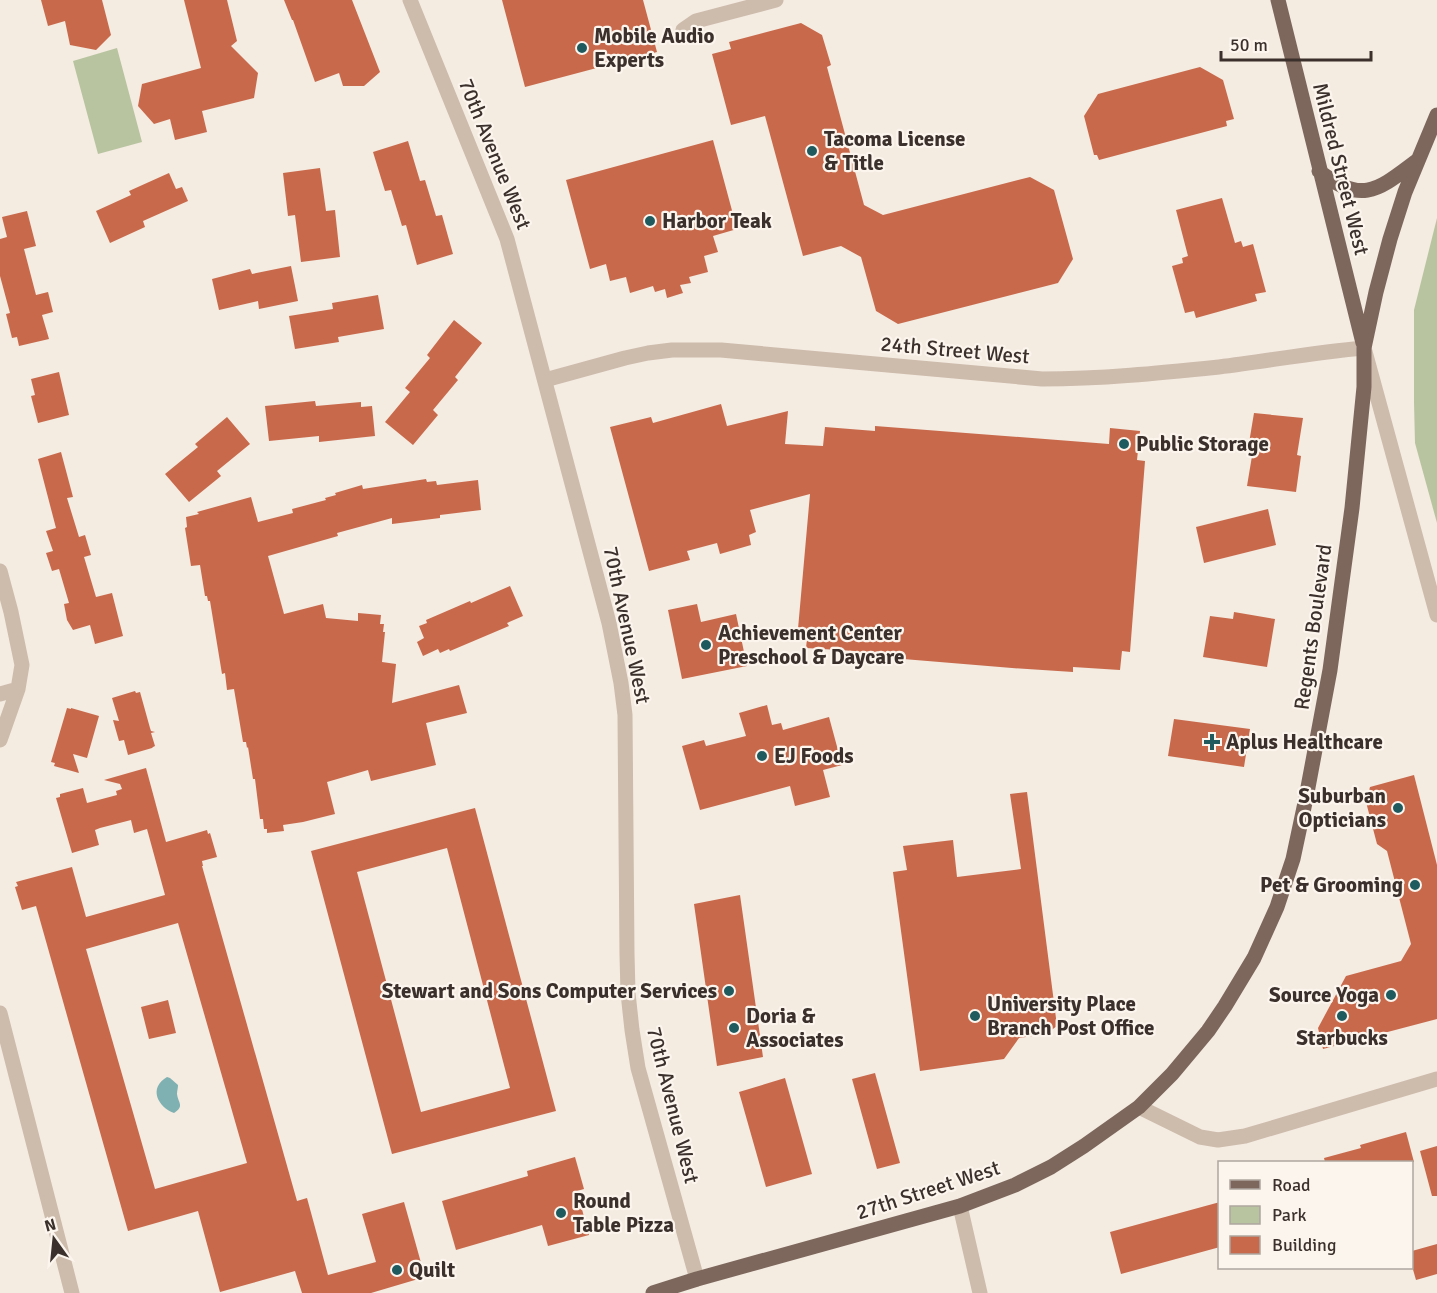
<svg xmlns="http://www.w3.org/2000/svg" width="1437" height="1293" font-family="Signika,sans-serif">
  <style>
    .green { fill: #b8c4a0 }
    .water { fill: #7fb0b2 }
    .building { fill: #c8694b; fill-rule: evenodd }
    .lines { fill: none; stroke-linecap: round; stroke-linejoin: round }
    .minor { stroke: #cdbbac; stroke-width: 15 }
    .major { stroke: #7d675c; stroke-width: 15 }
    .poi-dot { fill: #1f5a5e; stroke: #fbf5ee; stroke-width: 2 }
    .labels { text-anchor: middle; stroke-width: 4.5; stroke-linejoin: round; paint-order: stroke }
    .poi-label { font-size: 21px; font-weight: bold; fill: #3b302b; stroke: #fbf5ee; text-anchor: start }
    .street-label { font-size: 21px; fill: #3b302b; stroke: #fbf5ee }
  </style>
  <rect width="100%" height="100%" fill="#f4ebe1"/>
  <path class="green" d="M 117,48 L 142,142 L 98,154 L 73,61 Z
    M 1437,218 L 1437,523 L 1415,443 L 1414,402 L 1414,310 Z"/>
  <path class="water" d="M 167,1077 L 170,1078 L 178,1085 C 178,1088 177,1091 177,1094 C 178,1103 185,1106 174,1113 C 158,1107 148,1088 167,1077 Z"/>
  <path class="building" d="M 41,0 L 102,0 L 111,35 L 96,50 L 70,45 L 65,21 L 48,26 Z
    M 184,0 L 227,0 L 237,41 L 231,46 L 258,73 L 254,98 L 202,111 L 207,132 L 175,140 L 170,119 L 154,124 L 138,106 L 142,84 L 201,68 Z
    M 284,0 L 352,0 L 380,72 L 364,86 L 343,86 L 339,73 L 315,82 L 293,20 L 292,20 Z
    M 502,0 L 643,0 L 657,52 L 525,87 Z
    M 801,23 L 822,35 L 831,65 L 827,67 L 864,205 L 883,215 L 1030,177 L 1054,190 L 1073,259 L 1058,283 L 898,324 L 876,311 L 861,257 L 841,246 L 803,256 L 765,116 L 731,125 L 712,54 L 731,49 L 729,42 Z
    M 1200,67 L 1223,80 L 1234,119 L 1226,121 L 1227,126 L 1099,160 L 1097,155 L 1094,155 L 1084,116 L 1098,94 Z
    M 713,140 L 737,229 L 713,236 L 718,252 L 704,256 L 708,272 L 689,277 L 691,283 L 680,285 L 683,293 L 667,298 L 665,289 L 655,292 L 653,286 L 630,293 L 626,277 L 610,281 L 606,264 L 590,269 L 566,180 Z
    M 408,141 L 420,181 L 425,180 L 436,216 L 442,215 L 453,254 L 417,265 L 406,225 L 402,226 L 391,190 L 385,191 L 373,152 Z
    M 320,168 L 326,211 L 335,210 L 340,257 L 301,262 L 295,215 L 288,216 L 283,173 Z
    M 169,173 L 176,189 L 182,187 L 188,201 L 143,221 L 145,227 L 110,243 L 96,211 L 131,195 L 129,191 Z
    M 1222,198 L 1235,243 L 1241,241 L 1243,247 L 1253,244 L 1266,292 L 1255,294 L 1257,301 L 1196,318 L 1194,311 L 1185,313 L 1172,266 L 1183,263 L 1182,258 L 1188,256 L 1176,210 Z
    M 27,211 L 36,246 L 24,249 L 36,295 L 48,292 L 53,312 L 42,315 L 49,339 L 19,346 L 17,337 L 12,338 L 6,314 L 10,313 L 0,276 L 0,239 L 7,237 L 2,217 Z
    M 291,266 L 298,301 L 259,309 L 258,301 L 219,310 L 212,279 L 250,269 L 252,274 Z
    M 378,295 L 384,329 L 338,337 L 339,342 L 295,349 L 289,316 L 333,309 L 332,303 Z
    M 454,320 L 482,343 L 455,377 L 458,380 L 433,410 L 438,415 L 413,445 L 385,422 L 410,392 L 405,388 L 430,358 L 427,355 Z
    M 59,372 L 69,415 L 38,423 L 31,396 L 35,395 L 31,379 Z
    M 315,401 L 316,406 L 361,402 L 361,407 L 372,406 L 375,436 L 319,442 L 319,436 L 269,441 L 265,406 Z
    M 721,404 L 727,426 L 788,411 L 785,444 L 823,446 L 825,427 L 875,431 L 875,426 L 1109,444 L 1110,428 L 1140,431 L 1137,460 L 1145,461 L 1130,652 L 1122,651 L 1120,670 L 1073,667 L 1073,672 L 1012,668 L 855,655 L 855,651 L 806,648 L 808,630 L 798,629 L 810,494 L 750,510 L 756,532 L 749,535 L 751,545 L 720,554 L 717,543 L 687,551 L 690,560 L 649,571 L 610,427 L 651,417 L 653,423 Z
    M 1254,413 L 1303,418 L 1297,455 L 1301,456 L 1296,492 L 1247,486 L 1253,450 L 1248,449 Z
    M 227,417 L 250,444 L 217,471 L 221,476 L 189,502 L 165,474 L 198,447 L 195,444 Z
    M 61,452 L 73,497 L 67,498 L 79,537 L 85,535 L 91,555 L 84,557 L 96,597 L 112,593 L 123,636 L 95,644 L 90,625 L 73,630 L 67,620 L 64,604 L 69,603 L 59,569 L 52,571 L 46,553 L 53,551 L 46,531 L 56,528 L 38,459 Z
    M 426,479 L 427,482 L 436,481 L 437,485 L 478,480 L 481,510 L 440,515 L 440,518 L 392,524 L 392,518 L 337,533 L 338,536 L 268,556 L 284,614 L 323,604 L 326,618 L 358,621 L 358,613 L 381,615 L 380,624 L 384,624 L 383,632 L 385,632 L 382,662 L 396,664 L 392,703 L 459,685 L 467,713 L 426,723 L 436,765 L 371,781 L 368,770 L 327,782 L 335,814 L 303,822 L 283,825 L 284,831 L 267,833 L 267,829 L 264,829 L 263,819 L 260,819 L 255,779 L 253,779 L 248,747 L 247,748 L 246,742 L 243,742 L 234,689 L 227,690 L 225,673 L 222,674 L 210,601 L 208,601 L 207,596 L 205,596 L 200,565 L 191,566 L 185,528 L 187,527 L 186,517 L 199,514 L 197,512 L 251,497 L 258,522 L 293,513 L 292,509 L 326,500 L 325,498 L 336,495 L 335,493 L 362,485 L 363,489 Z
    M 1268,509 L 1276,545 L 1204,563 L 1196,527 Z
    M 510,586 L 523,616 L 507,623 L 509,626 L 450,651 L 449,649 L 440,653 L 438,649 L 423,656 L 417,642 L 424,638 L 419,626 L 427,623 L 426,620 L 470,601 L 471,603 Z
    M 697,604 L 701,622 L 736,614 L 747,666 L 682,679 L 668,610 Z
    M 1234,612 L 1275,619 L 1267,667 L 1203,657 L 1210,616 L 1233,619 Z
    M 135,691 L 136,693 L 140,692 L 150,728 L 151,731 L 155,732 L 151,733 L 155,746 L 153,747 L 152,748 L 128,755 L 124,740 L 119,741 L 113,720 L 119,721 L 112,698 Z
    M 767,705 L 772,725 L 781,723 L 783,730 L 829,717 L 842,765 L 823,770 L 830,797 L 795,806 L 790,786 L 700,810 L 682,746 L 704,740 L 706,746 L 746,736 L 739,713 Z
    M 67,708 L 71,709 L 71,708 L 99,716 L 87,758 L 73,754 L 79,773 L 54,766 L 55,763 L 51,762 Z
    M 1174,719 L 1250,729 L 1244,767 L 1168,756 Z
    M 146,768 L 166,842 L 207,830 L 208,834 L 210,833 L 217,857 L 202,861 L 203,866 L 202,866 L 297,1201 L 307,1198 L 328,1275 L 376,1262 L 362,1214 L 404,1202 L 425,1277 L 371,1293 L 302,1293 L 295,1271 L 220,1292 L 198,1211 L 128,1231 L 36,906 L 22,910 L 15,887 L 18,886 L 16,882 L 72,867 L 86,917 L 165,895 L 147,829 L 134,833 L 131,820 L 100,828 L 95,830 L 99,845 L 72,853 L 56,798 L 60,797 L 60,794 L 83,788 L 87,803 L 117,795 L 116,791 L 122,789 L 120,784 L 104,780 ZM 178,923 L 247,1163 L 155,1189 L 86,949 Z
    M 1414,775 L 1437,865 L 1437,1019 L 1323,1049 L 1318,1028 L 1346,976 L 1401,961 L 1411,944 L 1387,851 L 1377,844 L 1366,802 L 1370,787 Z
    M 1027,792 L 1057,1026 L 1046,1034 L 1019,1038 L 1004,1059 L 920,1071 L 893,872 L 907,870 L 903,846 L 953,840 L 957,877 L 1021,869 L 1010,794 Z
    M 475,808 L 556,1111 L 392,1154 L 311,851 ZM 447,848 L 510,1088 L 421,1112 L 357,872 Z
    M 740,895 L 763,1057 L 717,1066 L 694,904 Z
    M 168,1000 L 176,1033 L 149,1039 L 141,1007 Z
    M 875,1073 L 900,1163 L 877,1169 L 852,1079 Z
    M 785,1078 L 812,1174 L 766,1187 L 739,1092 Z
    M 1406,1132 L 1414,1162 L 1325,1162 L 1324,1158 L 1361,1148 L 1360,1145 Z
    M 1437,1146 L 1437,1196 L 1432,1196 L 1420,1151 Z
    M 575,1157 L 584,1189 L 577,1191 L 589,1235 L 548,1246 L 542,1225 L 456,1250 L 442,1201 L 528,1176 L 527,1171 Z
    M 1220,1202 L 1220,1247 L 1121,1274 L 1110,1232 Z
    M 1437,1244 L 1437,1274 L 1416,1280 L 1412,1266 L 1412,1251 Z"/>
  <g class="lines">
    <path class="minor" d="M 410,0 L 507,239 L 609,623 L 621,683 L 625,715 L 627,954 L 628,993 L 632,1030 L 638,1068 L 697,1279
      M 683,30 L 696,21 L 776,0
      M 545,380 L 625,358 L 648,353 L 672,350 L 721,350 L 1042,379 C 1101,379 1160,373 1219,367 C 1268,361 1316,352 1364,348 L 1437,615
      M 0,571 L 11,612 L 22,665 L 18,689 L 0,740
      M 0,694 L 18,689
      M 0,1013 L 72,1293
      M 1139,1107 L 1200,1137 L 1218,1140 L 1245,1136 L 1437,1079
      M 960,1206 L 980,1293"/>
    <path class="major" d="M 1278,0 L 1363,343
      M 1319,171 C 1363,206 1379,189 1418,160
      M 653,1293 L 697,1279 L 960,1206 L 1015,1185 L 1051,1167 L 1084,1146 L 1139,1107 L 1172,1074 L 1208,1031 L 1225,1006 L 1254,958 L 1277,907 L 1293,859 L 1306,798 L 1330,670 L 1352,508 L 1364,387 L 1364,348 L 1376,292 L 1390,239 L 1405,192 L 1437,115"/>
  </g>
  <g class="poi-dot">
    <circle cx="582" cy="48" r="6"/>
    <circle cx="812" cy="151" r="6"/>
    <circle cx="650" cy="221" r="6"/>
    <circle cx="1124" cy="444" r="6"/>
    <circle cx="706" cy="645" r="6"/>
    <path d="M1209 733h6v6h6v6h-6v6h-6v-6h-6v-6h6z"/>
    <circle cx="762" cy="756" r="6"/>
    <circle cx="1398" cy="808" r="6"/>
    <circle cx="1415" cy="885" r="6"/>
    <circle cx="729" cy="991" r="6"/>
    <circle cx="1391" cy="995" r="6"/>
    <circle cx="975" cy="1016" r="6"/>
    <circle cx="1342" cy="1016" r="6"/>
    <circle cx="734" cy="1028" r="6"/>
    <circle cx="561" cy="1213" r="6"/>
    <circle cx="397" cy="1270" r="6"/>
  </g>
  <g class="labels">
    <g class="poi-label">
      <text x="594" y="43">Mobile Audio<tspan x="594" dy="24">Experts</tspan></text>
      <text x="824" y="146">Tacoma License<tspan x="824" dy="24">&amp; Title</tspan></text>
      <text x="662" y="228">Harbor Teak</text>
      <text x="1136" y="451">Public Storage</text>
      <text x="718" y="640">Achievement Center<tspan x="718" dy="24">Preschool &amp; Daycare</tspan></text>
      <text x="1226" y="749">Aplus Healthcare</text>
      <text x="774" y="763">EJ Foods</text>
      <text x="1386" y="803" text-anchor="end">Suburban<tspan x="1386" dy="24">Opticians</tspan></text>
      <text x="1403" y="892" text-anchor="end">Pet &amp; Grooming</text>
      <text x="717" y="998" text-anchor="end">Stewart and Sons Computer Services</text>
      <text x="1379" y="1002" text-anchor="end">Source Yoga</text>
      <text x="987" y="1011">University Place<tspan x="987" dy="24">Branch Post Office</tspan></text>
      <text x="746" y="1023">Doria &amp;<tspan x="746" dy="24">Associates</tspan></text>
      <text x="1342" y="1045" text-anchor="middle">Starbucks</text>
      <text x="573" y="1208">Round<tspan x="573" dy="24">Table Pizza</tspan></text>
      <text x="409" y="1277">Quilt</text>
    </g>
    <g class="street-label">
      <text transform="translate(495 154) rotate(68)" y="7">70th Avenue West</text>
      <text transform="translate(1341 169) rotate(76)" y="7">Mildred Street West</text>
      <text transform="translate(955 350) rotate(5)" y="7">24th Street West</text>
      <text transform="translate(627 625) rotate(78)" y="7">70th Avenue West</text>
      <text transform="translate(1313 627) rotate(-82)" y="7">Regents Boulevard</text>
      <text transform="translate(673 1105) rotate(76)" y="7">70th Avenue West</text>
      <text transform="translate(928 1190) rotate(-18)" y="7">27th Street West</text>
    </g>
  </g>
  <rect x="1218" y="1161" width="195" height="108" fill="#fbf5ee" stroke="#aea6a0" stroke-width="1.5"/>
  <rect x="1230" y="1180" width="30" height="9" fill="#7d675c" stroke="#aea6a0" stroke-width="1.5"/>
  <text x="1272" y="1191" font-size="18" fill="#3b302b">Road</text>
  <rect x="1230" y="1206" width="30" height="18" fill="#b8c4a0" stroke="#aea6a0" stroke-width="1.5"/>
  <text x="1272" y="1221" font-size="18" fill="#3b302b">Park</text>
  <rect x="1230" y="1236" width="30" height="18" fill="#c8694b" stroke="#aea6a0" stroke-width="1.5"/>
  <text x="1272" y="1251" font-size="18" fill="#3b302b">Building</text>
  <g transform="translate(54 1239) rotate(345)" stroke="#fbf5ee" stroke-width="4.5" paint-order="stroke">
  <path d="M0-4.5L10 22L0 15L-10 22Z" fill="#3b302b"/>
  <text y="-9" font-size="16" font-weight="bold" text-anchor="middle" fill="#3b302b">N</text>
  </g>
  <path d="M1221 51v9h150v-9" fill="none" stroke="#3b302b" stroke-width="3"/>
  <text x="1230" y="51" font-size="18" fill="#3b302b" stroke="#fbf5ee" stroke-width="4.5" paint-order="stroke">50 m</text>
</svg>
